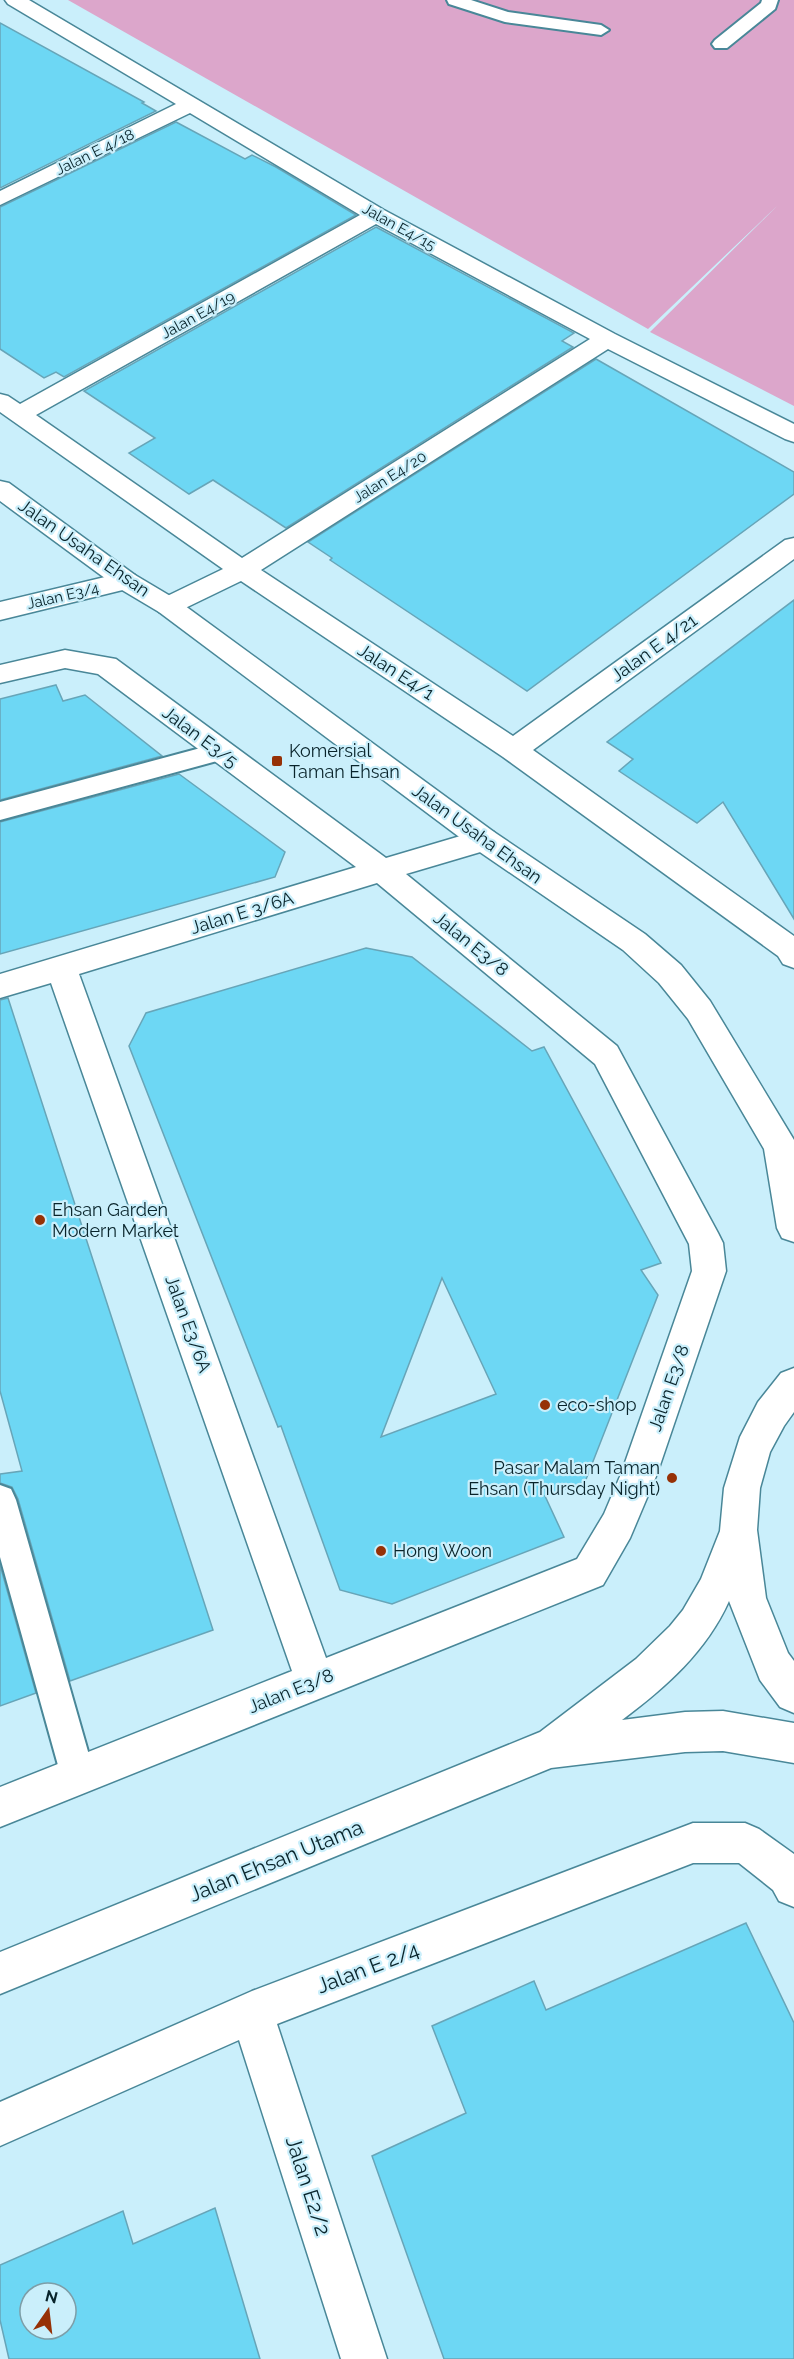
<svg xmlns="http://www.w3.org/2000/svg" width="794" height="2359" font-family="Raleway,sans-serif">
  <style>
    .green { fill: #dca6cb }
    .building { fill: #6dd7f4; stroke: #67a5b8; stroke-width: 1.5; fill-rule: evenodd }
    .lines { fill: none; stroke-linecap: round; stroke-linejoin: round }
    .service-casing { stroke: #498798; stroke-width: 4 }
    .minor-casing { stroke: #498798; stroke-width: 3 }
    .tertiary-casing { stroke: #498798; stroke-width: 3 }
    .service { fill: #fff; fill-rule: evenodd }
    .minor { fill: #fff; fill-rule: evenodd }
    .tertiary { fill: #fff; fill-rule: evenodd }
    .poi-dot { fill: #963106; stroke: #caeffb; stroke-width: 2 }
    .labels { text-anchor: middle; stroke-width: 4.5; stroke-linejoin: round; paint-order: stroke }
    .far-street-label { font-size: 15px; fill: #09242b; stroke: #caeffb }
    .street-label { font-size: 18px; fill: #09242b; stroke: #caeffb }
    .poi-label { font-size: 18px; fill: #09242b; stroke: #caeffb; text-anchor: start }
    .near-street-label { font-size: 21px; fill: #09242b; stroke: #caeffb }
  </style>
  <rect width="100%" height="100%" fill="#caeffb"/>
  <path class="green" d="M 68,0 L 794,0 L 794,406 L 650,332 L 777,206 L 648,329 Z"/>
  <path class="building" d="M 0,23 L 144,102 L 142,103 L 156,111 L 0,188 Z
    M 176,122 L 245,159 L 252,155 L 276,167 L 356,215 L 64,377 L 56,372 L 44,378 L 0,349 L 0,207 Z
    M 376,227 L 574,333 L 562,341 L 573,347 L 286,528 L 213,480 L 189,494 L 129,453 L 155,438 L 84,391 Z
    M 596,359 L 794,472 L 794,494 L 527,691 L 330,560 L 332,558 L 308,542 Z
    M 794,600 L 794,919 L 723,802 L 697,823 L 619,771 L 633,759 L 607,742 Z
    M 56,685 L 63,701 L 85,695 L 162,756 L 0,800 L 0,699 Z
    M 179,774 L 285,852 L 275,877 L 0,954 L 0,822 Z
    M 366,948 L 412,957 L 532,1051 L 544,1047 L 661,1263 L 641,1270 L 658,1295 L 585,1482 L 545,1496 L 564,1537 L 392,1604 L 340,1590 L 281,1426 L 278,1427 L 129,1046 L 146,1013 ZM 442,1278 L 496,1394 L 381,1437 Z
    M 8,998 L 213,1630 L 70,1681 L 18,1499 L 12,1487 L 0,1483 L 0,1474 L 22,1471 L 0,1391 L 0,1000 Z
    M 0,1565 L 36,1693 L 0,1706 Z
    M 746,1923 L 794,2023 L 794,2359 L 444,2359 L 372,2156 L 466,2113 L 432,2026 L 534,1981 L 546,2010 Z
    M 215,2208 L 260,2359 L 9,2359 L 0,2320 L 0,2265 L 123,2211 L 133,2244 ZM 30,2293 L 66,2293 L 66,2329 L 30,2329 Z"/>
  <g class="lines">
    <defs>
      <path id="service" d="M 447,0 L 471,0 L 508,12 L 601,25 L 609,30 L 601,35 L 505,22 L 449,4 Z
        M 762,0 L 778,0 L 775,9 L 727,48 L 715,48 L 712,44 L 715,40 L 761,3 Z
        M 219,743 L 228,746 L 231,752 L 228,758 L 0,820 L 0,802 Z
        M 0,1485 L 11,1489 L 16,1500 L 95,1776 L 90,1788 L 78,1793 L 66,1788 L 61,1776 L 0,1557 Z"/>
      <path id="minor" d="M 5,0 L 29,0 L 384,210 L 615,334 L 794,424 L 794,442 L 785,439 L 608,349 L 261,570 L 513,736 L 785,540 L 794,538 L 794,559 L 533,750 L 794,936 L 794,968 L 783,964 L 778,956 L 503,757 L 241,581 L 177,612 L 168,615 L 159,612 L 155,606 L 159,600 L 223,569 L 0,412 L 0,394 L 8,396 L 20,404 L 360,215 L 190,113 L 0,205 L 0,191 L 176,104 L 8,4 ZM 376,224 L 590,339 L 242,558 L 36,415 Z
        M 126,572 L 135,575 L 139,581 L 135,587 L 0,620 L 0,602 Z
        M 65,650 L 116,659 L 386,858 L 484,829 L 494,832 L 499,840 L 494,848 L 406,874 L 617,1046 L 718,1233 L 723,1243 L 726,1271 L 657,1474 L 630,1538 L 603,1585 L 0,1827 L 0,1787 L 292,1671 L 51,983 L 0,998 L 0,974 L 356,867 L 98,674 L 65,668 L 0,683 L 0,665 ZM 377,883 L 595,1064 L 689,1244 L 692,1271 L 621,1474 L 604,1514 L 577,1559 L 326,1658 L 79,974 Z
        M 693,1823 L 745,1823 L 759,1829 L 794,1854 L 794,1907 L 779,1901 L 773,1890 L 739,1863 L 693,1863 L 277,2024 L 387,2359 L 341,2359 L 239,2040 L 0,2146 L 0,2102 L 252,1991 Z"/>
      <path id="tertiary" d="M 0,481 L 9,483 L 135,575 L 177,600 L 494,832 L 645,934 L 681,965 L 710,1001 L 794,1140 L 794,1242 L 782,1238 L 777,1228 L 764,1149 L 688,1019 L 659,983 L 623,950 L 474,848 L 159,612 L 117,587 L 0,501 Z
        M 794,1368 L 794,1412 L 784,1426 L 770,1452 L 760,1488 L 757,1530 L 766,1598 L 788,1653 L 794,1661 L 794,1713 L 780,1707 L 760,1680 L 729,1601 C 706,1652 666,1687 622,1720 L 685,1712 L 723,1711 L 794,1723 L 794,1763 L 723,1751 L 685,1752 L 551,1768 L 0,1994 L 0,1952 L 540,1732 L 636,1659 L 670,1626 L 683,1610 L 701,1579 L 720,1531 L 724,1488 L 740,1437 L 758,1402 L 781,1373 Z"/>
    </defs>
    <use href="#service" class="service-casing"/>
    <use href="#minor" class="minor-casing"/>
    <use href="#tertiary" class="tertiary-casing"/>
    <use href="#service" class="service"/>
    <use href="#minor" class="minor"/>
    <use href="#tertiary" class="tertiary"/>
  </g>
  <g class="poi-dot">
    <rect x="271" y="755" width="12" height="12" rx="3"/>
    <circle cx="40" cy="1220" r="6"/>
    <circle cx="545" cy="1405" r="6"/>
    <circle cx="672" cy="1478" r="6"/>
    <circle cx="381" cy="1551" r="6"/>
  </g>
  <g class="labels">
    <g class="far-street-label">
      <text transform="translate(95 152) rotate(-26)" y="5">Jalan E 4/18</text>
      <text transform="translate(399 227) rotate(29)" y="5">Jalan E4/15</text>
      <text transform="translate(198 315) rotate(-29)" y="5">Jalan E4/19</text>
      <text transform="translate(390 477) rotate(-32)" y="5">Jalan E4/20</text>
      <text transform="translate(63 596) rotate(-13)" y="5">Jalan E3/4</text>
    </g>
    <g class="street-label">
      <text transform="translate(84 548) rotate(35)" y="6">Jalan Usaha Ehsan</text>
      <text transform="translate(654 648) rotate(-36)" y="6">Jalan E 4/21</text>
      <text transform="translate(396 672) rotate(33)" y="6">Jalan E4/1</text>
      <text transform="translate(200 737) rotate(37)" y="6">Jalan E3/5</text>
      <text transform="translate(477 834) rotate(36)" y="6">Jalan Usaha Ehsan</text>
      <text transform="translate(242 913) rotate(-17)" y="6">Jalan E 3/6A</text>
      <text transform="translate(471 944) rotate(39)" y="6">Jalan E3/8</text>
      <text transform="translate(188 1324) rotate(70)" y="6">Jalan E3/6A</text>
      <text transform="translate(669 1388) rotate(-71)" y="6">Jalan E3/8</text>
      <text transform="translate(291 1691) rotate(-22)" y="6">Jalan E3/8</text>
    </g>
    <g class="poi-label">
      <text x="289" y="757">Komersial<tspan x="289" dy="21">Taman Ehsan</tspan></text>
      <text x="52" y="1216">Ehsan Garden<tspan x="52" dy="21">Modern Market</tspan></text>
      <text x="557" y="1411">eco-shop</text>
      <text x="660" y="1474" text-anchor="end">Pasar Malam Taman<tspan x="660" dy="21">Ehsan (Thursday Night)</tspan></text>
      <text x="393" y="1557">Hong Woon</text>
    </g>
    <g class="near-street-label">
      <text transform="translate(276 1861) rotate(-22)" y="7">Jalan Ehsan Utama</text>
      <text transform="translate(368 1968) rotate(-21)" y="7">Jalan E 2/4</text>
      <text transform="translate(308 2186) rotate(72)" y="7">Jalan E2/2</text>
    </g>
  </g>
  <g transform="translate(48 2311) rotate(14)"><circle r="28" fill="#caeffb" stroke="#7d9ea8" stroke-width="1.5"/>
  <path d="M0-4.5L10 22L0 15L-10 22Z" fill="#963106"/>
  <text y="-9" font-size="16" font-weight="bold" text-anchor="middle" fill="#09242b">N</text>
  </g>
</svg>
